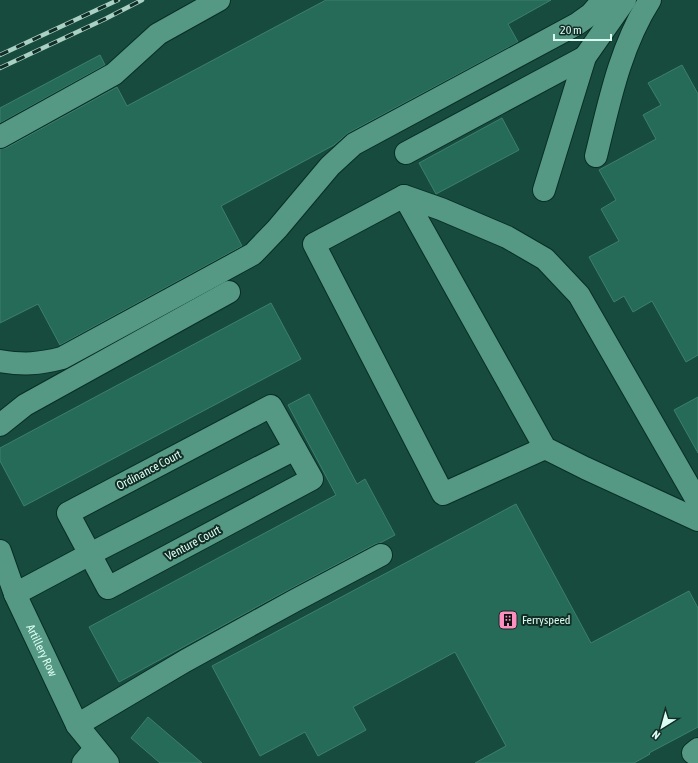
<svg xmlns="http://www.w3.org/2000/svg" width="698" height="763" font-family="'Asap Condensed',sans-serif">
  <style>
    .building { fill: #256b58; stroke: #3c806d }
    .lines { fill: none; stroke-linecap: round; stroke-linejoin: round }
    .minor-casing { stroke: #092e25; stroke-width: 24 }
    .minor { stroke: #559984; stroke-width: 22 }
    .rail-casing { stroke: #aad0c4; stroke-width: 4.5 }
    .rail { stroke: #112d25; stroke-width: 3; stroke-dasharray: 9; stroke-linecap: butt }
    .labels { text-anchor: middle; stroke-width: 4; stroke-linejoin: round; paint-order: stroke }
    .street-label { font-size: 12px; fill: #dbfdf1; stroke: #112d25 }
    .poi-label { font-size: 12px; fill: #dbfdf1; stroke: #112d25; text-anchor: start }
  </style>
  <rect width="100%" height="100%" fill="#164b3d"/>
  <path class="building" d="M 326,0 L 551,0 L 508,24 L 518,42 L 348,133 L 334,145 L 221,206 L 242,246 L 60,345 L 38,304 L 0,323 L 0,149 L 6,148 L 117,87 L 127,106 Z
    M 100,55 L 105,65 L 0,123 L 0,108 Z
    M 682,65 L 698,94 L 698,355 L 686,362 L 652,301 L 633,312 L 624,296 L 614,302 L 589,257 L 619,241 L 601,209 L 616,200 L 599,170 L 656,139 L 643,115 L 661,105 L 648,83 Z
    M 502,118 L 519,150 L 436,194 L 419,163 Z
    M 271,303 L 301,359 L 24,506 L 0,461 L 0,448 Z
    M 309,394 L 357,484 L 365,479 L 395,535 L 380,543 L 375,544 L 288,590 L 119,682 L 89,627 L 336,495 L 288,405 Z
    M 698,397 L 698,453 L 674,410 Z
    M 516,504 L 591,643 L 689,591 L 698,608 L 698,727 L 649,753 L 650,754 L 634,763 L 475,763 L 506,746 L 455,652 L 353,707 L 366,730 L 318,756 L 305,732 L 260,756 L 212,666 Z
    M 148,717 L 202,763 L 160,763 L 131,738 Z"/>
  <g class="lines">
    <defs>
      <g id="minor">
        <path d="M 0,137 L 114,74 L 158,34 L 219,0"/>
        <path d="M 406,153 L 585,57"/>
        <path d="M 596,156 C 609,103 620,47 650,0"/>
        <path d="M 544,190 L 585,57 L 625,0"/>
        <path d="M 404,196 L 441,209 L 507,237 L 545,259 L 579,295 L 698,502"/>
        <path d="M 0,361 C 24,365 39,364 62,358 L 253,254 L 277,229 L 330,166 L 354,144 L 577,24 L 591,14 L 603,0"/>
        <path d="M 271,406 L 312,479 L 108,588 L 68,513 Z"/>
        <path d="M 0,425 L 25,405 L 229,292"/>
        <path d="M 545,448 L 443,494 L 314,244 L 404,196 L 545,448 L 585,468 L 698,520"/>
        <path id="s1" d="M 0,551 L 15,594 L 77,725 L 108,763"/>
        <path d="M 15,594 L 90,554 L 295,449"/>
        <path d="M 77,725 L 185,661 L 294,601 L 381,555"/>
        <path d="M 698,749 L 693,753 L 698,754"/>
        <path d="M 83,763 L 95,749"/>
      </g>
    </defs>
    <use href="#minor" class="minor-casing"/>
    <use href="#minor" class="minor"/>
    <defs>
      <path id="rail" d="M 0,55 L 118,0
        M 0,68 L 105,19 L 142,0"/>
    </defs>
    <use href="#rail" class="rail-casing"/>
    <use href="#rail" class="rail"/>
  </g>
  <defs>
    <symbol id="building-square" viewBox="-11 -11 22 22"><rect x="-9" y="-9" width="18" height="18" rx="4" fill="#fd8ec0" stroke="#112d25"/><path d="M-4-6H4V6H1V3H-1V6H-4ZM-2.5-4.3h1.7v1.8h-1.7ZM.8-4.3h1.7v1.8H.8ZM-2.5-1h1.7V.8h-1.7ZM.8-1h1.7V.8H.8Z" fill="#111"/></symbol>
  </defs>
  <g fill-rule="evenodd">
    <use href="#building-square" x="497" y="609" width="22" height="22"/>
  </g>
  <g class="labels">
    <g class="street-label">
      <text transform="translate(149 470) rotate(-28)" y="4">Ordinance Court</text>
      <text transform="translate(193 543) rotate(-28)" y="4">Venture Court</text>
      <text dy="4" stroke="none"><textPath href="#s1" startOffset="108">Artillery Row</textPath></text>
    </g>
    <g class="poi-label">
      <text x="522" y="624">Ferryspeed</text>
    </g>
  </g>
  <g transform="translate(662 727) rotate(217)" stroke="#112d25" stroke-width="3" paint-order="stroke">
  <path d="M0-3L7 15L0 10L-7 15Z" fill="#dbfdf1"/>
  <text y="-6" font-size="11" font-weight="bold" text-anchor="middle" fill="#dbfdf1">N</text>
  </g>
  <path d="M554 34v6h57v-6" fill="none" stroke="#dbfdf1" stroke-width="2"/>
  <text x="560" y="34" font-size="12" fill="#dbfdf1" stroke="#112d25" stroke-width="3" paint-order="stroke">20 m</text>
</svg>
